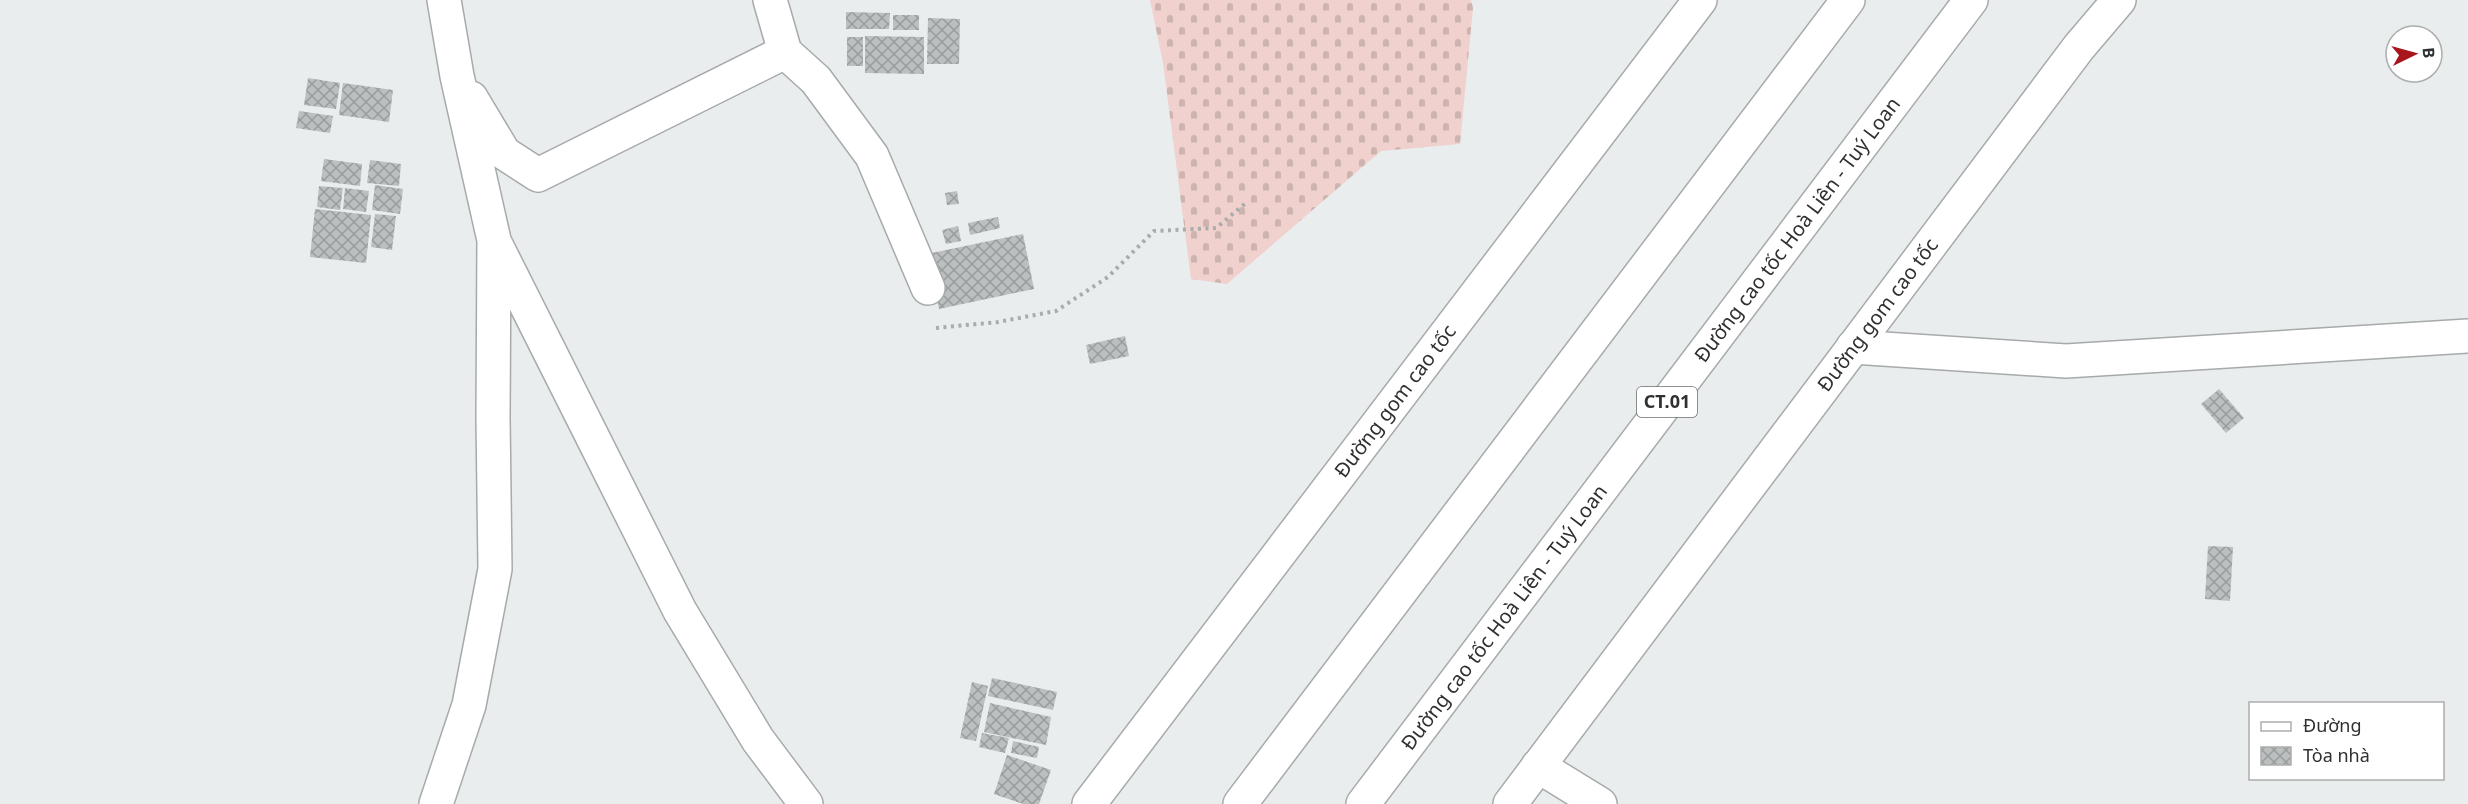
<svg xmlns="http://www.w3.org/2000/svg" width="2468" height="804" font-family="'Noto Sans',sans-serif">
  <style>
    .cemetery { fill: url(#cemetery-stones) }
    .building { fill: url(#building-cross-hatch) }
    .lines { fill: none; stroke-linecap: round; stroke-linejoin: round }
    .minor-casing { stroke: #a7aaab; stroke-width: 36 }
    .major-casing { stroke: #a7aaab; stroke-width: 36 }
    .highway-casing { stroke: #a7aaab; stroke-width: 36 }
    .path { stroke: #a9acad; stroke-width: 4; stroke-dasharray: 3 4.5; stroke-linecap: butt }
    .minor { stroke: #fff; stroke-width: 33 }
    .major { stroke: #fff; stroke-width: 33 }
    .highway { stroke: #fff; stroke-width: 33 }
    .labels { text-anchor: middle; stroke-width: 4.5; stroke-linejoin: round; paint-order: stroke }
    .shield { fill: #fff; stroke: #6d6f6f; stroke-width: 1.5 }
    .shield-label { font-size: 18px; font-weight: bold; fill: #2f3131 }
    .street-label { font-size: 20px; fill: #2f3131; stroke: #fff }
  </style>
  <defs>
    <pattern id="cemetery-stones" width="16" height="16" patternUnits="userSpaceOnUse" patternTransform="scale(1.5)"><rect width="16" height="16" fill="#f0d1cd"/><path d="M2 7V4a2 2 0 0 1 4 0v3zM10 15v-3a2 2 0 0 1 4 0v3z" fill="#ceb4b0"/></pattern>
    <pattern id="building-cross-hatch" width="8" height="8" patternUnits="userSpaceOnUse" patternTransform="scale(1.5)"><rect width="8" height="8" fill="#bbbfbf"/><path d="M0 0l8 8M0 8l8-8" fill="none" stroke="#989c9c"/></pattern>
  </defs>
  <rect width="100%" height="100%" fill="#e9edee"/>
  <path class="cemetery" d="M 1150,0 L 1471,0 L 1473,8 L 1460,144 L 1381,151 L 1227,284 L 1191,279 L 1163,63 Z"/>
  <path class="building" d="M 846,12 L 890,13 L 889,29 L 846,29 Z
    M 893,15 L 919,15 L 919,30 L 893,30 Z
    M 928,18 L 960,19 L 959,64 L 927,64 Z
    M 865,36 L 924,37 L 924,74 L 865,73 Z
    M 847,37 L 863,37 L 863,66 L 847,66 Z
    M 308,78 L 340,83 L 336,109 L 304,105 Z
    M 343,83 L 393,90 L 389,122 L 339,115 Z
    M 299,111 L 333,116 L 330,133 L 296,128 Z
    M 324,159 L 362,164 L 360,186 L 321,181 Z
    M 370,160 L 401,164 L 399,186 L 367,183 Z
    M 375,185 L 403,189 L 400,214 L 372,210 Z
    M 319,186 L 343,188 L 340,210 L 317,207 Z
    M 345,188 L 369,191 L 366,212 L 343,209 Z
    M 957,191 L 959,204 L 947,205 L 945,193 Z
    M 315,209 L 371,215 L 366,263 L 310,257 Z
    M 375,214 L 396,216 L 392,250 L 371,247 Z
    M 998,217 L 1000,228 L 970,235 L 968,223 Z
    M 958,226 L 961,241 L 946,244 L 942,230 Z
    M 1023,234 L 1034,289 L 939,309 L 927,254 Z
    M 1125,336 L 1129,356 L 1090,364 L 1086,345 Z
    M 2219,389 L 2244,418 L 2226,433 L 2201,404 Z
    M 2208,546 L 2233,547 L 2230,601 L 2205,599 Z
    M 992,678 L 1057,692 L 1053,710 L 988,696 Z
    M 972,682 L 988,686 L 976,741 L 960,738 Z
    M 990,703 L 1051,717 L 1046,745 L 984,732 Z
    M 982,733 L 1009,738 L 1005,753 L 979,747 Z
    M 1013,741 L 1039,747 L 1037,758 L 1011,753 Z
    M 1007,755 L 1051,770 L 1039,804 L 1023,804 L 994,794 Z"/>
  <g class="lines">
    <defs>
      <path id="minor" d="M 770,0 L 785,52 L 816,80 L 872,156 L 928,288
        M 471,98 L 504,153 L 538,175 L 785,52
        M 496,245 L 680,611 L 758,740 L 806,804
        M 1853,347 L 2066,361 L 2468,336
        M 1538,766 L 1600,804
        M 436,804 L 469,705 L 495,569 L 493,418 L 494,240 L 457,76 L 444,0"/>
      <g id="major">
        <path id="s1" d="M 1089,804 L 1700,0"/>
        <path id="s2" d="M 1510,804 L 2079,47 L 2119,0"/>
      </g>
      <g id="highway">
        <path d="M 1240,804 L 1848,0"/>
        <path id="s3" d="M 1363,804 L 1971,0"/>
      </g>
    </defs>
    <use href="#minor" class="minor-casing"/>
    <use href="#major" class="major-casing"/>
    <use href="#highway" class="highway-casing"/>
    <path class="path" d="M 936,328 L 998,322 L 1056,311 L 1108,277 L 1154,231 L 1216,228 L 1247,202"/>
    <use href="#minor" class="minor"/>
    <use href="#major" class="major"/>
    <use href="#highway" class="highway"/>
  </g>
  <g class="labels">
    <rect class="shield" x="1637" y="387" width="60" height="30" rx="4.5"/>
    <g class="shield-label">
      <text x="1667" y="408">CT.01</text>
    </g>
    <g class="street-label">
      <text dy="7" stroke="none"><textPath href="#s3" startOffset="720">Đường cao tốc Hoà Liên - Tuý Loan</textPath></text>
      <text dy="7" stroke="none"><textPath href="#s2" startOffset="612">Đường gom cao tốc</textPath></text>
      <text dy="7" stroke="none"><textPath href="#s1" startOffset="506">Đường gom cao tốc</textPath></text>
      <text dy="7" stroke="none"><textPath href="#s3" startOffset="234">Đường cao tốc Hoà Liên - Tuý Loan</textPath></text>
    </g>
  </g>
  <rect x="2249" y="702" width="195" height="78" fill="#ffffff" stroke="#acadad" stroke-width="1.5"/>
  <rect x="2261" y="722" width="30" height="9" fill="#ffffff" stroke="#acadad" stroke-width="1.5"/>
  <text x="2303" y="732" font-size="18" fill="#2f3131">Đường</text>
  <rect x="2261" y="747" width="30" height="18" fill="url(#building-cross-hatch)" stroke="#acadad" stroke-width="1.5"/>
  <text x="2303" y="762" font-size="18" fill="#2f3131">Tòa nhà</text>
  <g transform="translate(2414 54) rotate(85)"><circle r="28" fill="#ffffff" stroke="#acadad" stroke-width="1.5"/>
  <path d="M0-4.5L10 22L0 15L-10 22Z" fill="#a9151c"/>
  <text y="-9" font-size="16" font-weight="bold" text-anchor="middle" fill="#2f3131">B</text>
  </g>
</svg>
